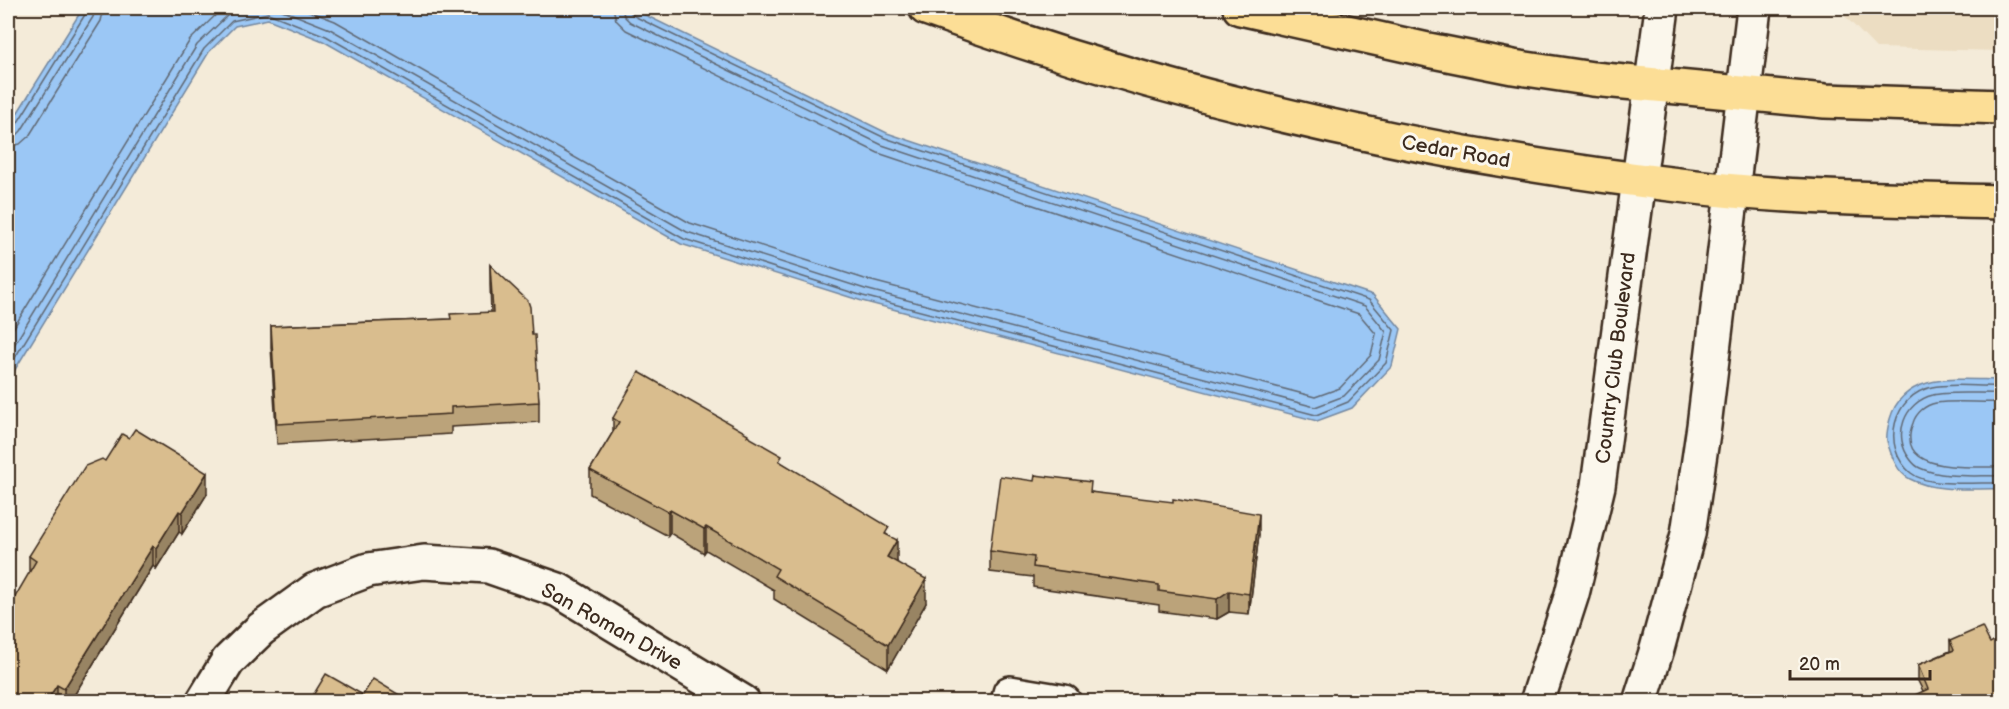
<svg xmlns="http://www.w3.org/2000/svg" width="2009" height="709" font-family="'Balsamiq Sans',sans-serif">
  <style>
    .built { fill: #ecddc2 }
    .water { fill: #9bc7f5; stroke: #75889f; stroke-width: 1.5 }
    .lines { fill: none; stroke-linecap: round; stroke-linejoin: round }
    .shore { stroke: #616974; stroke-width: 1.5 }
    .minor-casing { stroke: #3b2a1e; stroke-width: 38 }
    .tertiary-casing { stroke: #3b2a1e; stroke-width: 38 }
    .primary-casing { stroke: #3b2a1e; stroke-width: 38 }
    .minor { stroke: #fbf7ec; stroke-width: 33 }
    .tertiary { stroke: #fbf7ec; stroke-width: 33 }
    .primary { stroke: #fcde96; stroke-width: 33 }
    .wall { fill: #bba37a; stroke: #3b2a1e; stroke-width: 1.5 }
    .shaded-wall { fill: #988463; stroke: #3b2a1e; stroke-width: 1.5 }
    .building { fill: #d9bd8e; stroke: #3b2a1e; stroke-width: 1.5 }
    .labels { text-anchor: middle; stroke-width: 6; stroke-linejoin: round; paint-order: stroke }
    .street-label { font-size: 20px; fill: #3b2a1e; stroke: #fbf7ec }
  </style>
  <rect width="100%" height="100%" fill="#f4ebd9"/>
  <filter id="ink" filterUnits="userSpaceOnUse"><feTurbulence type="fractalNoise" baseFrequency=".0167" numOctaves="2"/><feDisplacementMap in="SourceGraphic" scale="12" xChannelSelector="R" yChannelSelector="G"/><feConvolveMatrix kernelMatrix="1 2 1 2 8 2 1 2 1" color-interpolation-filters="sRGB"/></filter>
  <g filter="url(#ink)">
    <path class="built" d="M 1837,8 L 2001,8 L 2001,51 L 1876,48 Z"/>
    <path class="water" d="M 83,8 L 631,8 L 887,133 L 1373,295 L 1401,329 L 1392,366 L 1352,408 L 1317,421 L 862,301 L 681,244 L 323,41 L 268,19 L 235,26 L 209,52 L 8,381 L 8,128 Z
      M 2001,380 L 2001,489 C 1972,488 1937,493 1910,479 C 1897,473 1891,455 1887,441 C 1886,433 1888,427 1890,419 C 1904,370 1962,380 2001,380 Z"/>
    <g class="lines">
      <path class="shore" d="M 277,8 L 330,29 L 687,232 L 865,289 L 1315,407 L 1344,396 L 1379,360 L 1386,332 L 1365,306 L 882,145 L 630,22 L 624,16 L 622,8
        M 301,8 L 335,21 L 690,223 L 868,280 L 1315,397 L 1340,388 L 1371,355 L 1376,334 L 1359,314 L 878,153 L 626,30 L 616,20 L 613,8
        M 8,130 L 15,127 L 86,13 L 87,8
        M 8,138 L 16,136 L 21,131 L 93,17 L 95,8
        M 8,147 L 20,144 L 29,136 L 101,21 L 104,8
        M 8,337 L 190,40 L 223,8
        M 8,355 L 197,45 L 228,15 L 257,8
        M 8,369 L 204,49 L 232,21 L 268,13 L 326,36 L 684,239 L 863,296 L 1316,415 L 1348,402 L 1386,363 L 1394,330 L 1369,300 L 885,138 L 634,16 L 630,12 L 630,8
        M 2002,386 C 1982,387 1950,383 1932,387 C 1893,395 1880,447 1911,473 C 1929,488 1978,482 2002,483
        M 2002,393 C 1984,394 1948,391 1933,395 C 1904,402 1892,436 1910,459 C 1913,463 1915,466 1920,468 C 1944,479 1975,475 2002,476
        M 2002,402 C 1981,403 1955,400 1936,403 C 1925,405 1916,413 1913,423 C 1893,475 1973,466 2002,467"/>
      <defs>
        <path id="minor" d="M 203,702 L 228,661 L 261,629 L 315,590 L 368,570 L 424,562 L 488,566 L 558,590 L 743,702
          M 1008,702 L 1010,693 L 1064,702"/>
        <path id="tertiary" d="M 1537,702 L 1572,594 L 1598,486 L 1662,8
          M 1640,702 L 1657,649 L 1688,534 L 1704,426 L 1754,8"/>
        <path id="primary" d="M 926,8 C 1172,98 1428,156 1687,186 C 1791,199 1897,199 2002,202
          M 1240,8 L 1428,50 L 1513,67 L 1593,79 L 1825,101 L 2002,107"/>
      </defs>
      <use href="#minor" class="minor-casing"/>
      <use href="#tertiary" class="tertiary-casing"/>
      <use href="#primary" class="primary-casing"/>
      <use href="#minor" class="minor"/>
      <use href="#tertiary" class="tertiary"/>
      <use href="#primary" class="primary"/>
    </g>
    <path class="wall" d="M 490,265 L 532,335 L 539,402 L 539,422 L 451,427 L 451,434 L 277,444 L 271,347 L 271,326 L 450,319 L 491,313 L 490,285 Z
      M 613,418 L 748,437 L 782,463 L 889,536 L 897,562 L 926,603 L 888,669 L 774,599 L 774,590 L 706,550 L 704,553 L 670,533 L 668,536 L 590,494 L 590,470 L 613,432 Z
      M 105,461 L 207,494 L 182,534 L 179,532 L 156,569 L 153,566 L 70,702 L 8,702 L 29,574 L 29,556 Z
      M 1034,481 L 1091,492 L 1259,534 L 1249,614 L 1229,612 L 1217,619 L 1159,611 L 1159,605 L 1033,587 L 1033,577 L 990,572 L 990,551 Z
      M 1950,641 L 2001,702 L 1923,691 L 1918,681 L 1918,665 L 1950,651 Z"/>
    <path class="shaded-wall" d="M 207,473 L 207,494 L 182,534 L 182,513 Z
      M 670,510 L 670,533 L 668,536 L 668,512 Z
      M 179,511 L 179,532 L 156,569 L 156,548 Z
      M 1259,514 L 1259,534 L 1249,614 L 1249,594 Z
      M 706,527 L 706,550 L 704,553 L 704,529 Z
      M 897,540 L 897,564 L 887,557 Z
      M 153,546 L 153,566 L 70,702 L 64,702 L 64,689 Z
      M 926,579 L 926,603 L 888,669 L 888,645 Z
      M 1229,591 L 1229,612 L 1217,619 L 1217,599 Z
      M 57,685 L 57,702 L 46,702 Z"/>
    <path class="building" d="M 490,265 L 528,301 L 530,307 L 532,335 L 535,335 L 539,402 L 451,407 L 451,414 L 277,424 L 271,326 L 451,319 L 450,314 L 493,312 Z
      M 639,372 L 748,434 L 747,436 L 782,456 L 779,461 L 889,527 L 885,534 L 897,540 L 887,557 L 926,579 L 888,645 L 774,576 L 778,569 L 706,527 L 704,529 L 670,510 L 668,512 L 590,470 L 619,422 L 613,418 Z
      M 135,429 L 207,473 L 182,513 L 179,511 L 156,548 L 153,546 L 64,689 L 57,685 L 46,702 L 8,702 L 8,609 L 36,561 L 29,556 L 85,466 L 102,459 L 105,461 L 122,434 L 129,438 Z
      M 1035,475 L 1091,482 L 1090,492 L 1173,502 L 1173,499 L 1259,514 L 1249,594 L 1229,591 L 1217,599 L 1159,591 L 1159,585 L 1033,567 L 1034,557 L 990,551 L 1000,476 L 1034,481 Z
      M 1982,627 L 1990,643 L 2001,637 L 2001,702 L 1900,702 L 1928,689 L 1918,665 L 1954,650 L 1950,641 Z
      M 326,674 L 363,695 L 373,679 L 411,702 L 309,702 Z
      M 1314,694 L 1357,702 L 1313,702 Z"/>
  </g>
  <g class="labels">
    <g class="street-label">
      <text transform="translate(1456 151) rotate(10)" y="7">Cedar Road</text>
      <text transform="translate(1615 358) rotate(-83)" y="7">Country Club Boulevard</text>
      <text transform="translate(612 626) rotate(29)" y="7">San Roman Drive</text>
    </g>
  </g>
  <rect width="2009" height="709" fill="none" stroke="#fbf7ec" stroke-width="30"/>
  <rect x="15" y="15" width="1979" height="679" fill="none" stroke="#3b2a1e" stroke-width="2" filter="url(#ink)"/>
  <path d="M1790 670v9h140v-9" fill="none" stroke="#3b2a1e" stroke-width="3"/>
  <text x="1799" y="670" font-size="18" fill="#3b2a1e" stroke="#fbf7ec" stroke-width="4.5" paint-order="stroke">20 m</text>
</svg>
